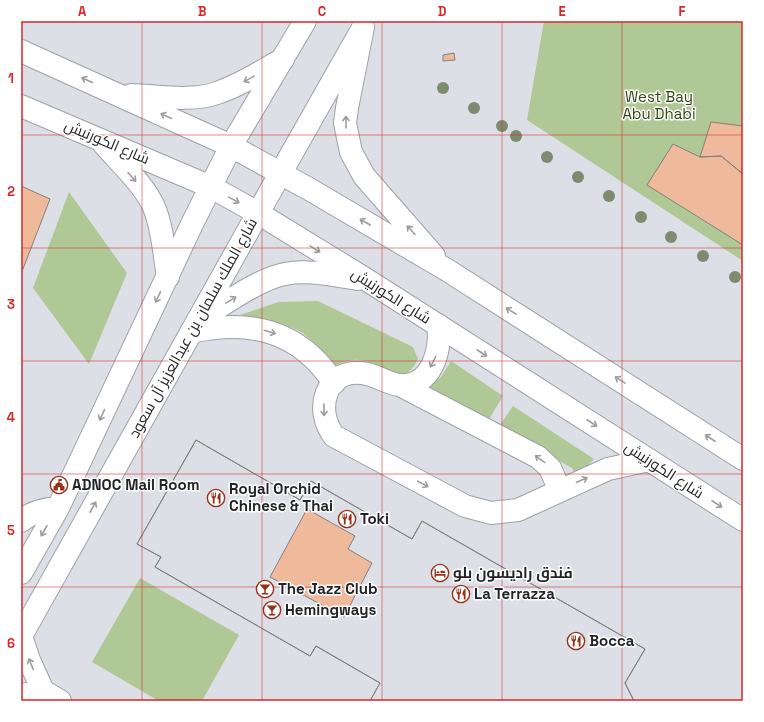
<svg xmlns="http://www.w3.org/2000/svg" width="764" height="722" font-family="'Space Grotesk',Cairo,sans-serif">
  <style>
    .green { fill: #b0c796 }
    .building { fill: #efba9c; stroke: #86807c; fill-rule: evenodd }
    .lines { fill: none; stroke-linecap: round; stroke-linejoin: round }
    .minor-casing { stroke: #9da0a6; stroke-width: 24 }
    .major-casing { stroke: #9da0a6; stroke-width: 24 }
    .minor { stroke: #fff; stroke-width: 22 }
    .major { stroke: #fff; stroke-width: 22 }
    .tree { fill: #7d8b6f }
    .oneway { stroke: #9c9c9d }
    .grid { fill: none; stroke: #d62828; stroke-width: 1; stroke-opacity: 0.55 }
    .labels { text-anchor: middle; stroke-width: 3; stroke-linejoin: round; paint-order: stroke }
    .park-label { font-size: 15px; fill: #30450e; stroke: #fff }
    .street-label { font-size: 15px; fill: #222326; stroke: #fff }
    .poi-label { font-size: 15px; font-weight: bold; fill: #222326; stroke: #fff; text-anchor: start }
    .neatline { fill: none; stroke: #d62828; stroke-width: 1.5 }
    .grid-label { font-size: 13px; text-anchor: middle; font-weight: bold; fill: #d62828 }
  </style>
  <rect width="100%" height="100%" fill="#dce0e6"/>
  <path class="green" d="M 544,21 L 743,21 L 743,261 L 527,120 Z
    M 69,192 L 127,273 L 89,364 L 33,288 Z
    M 318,301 L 413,347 L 418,359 C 401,395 378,357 354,360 C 347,360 340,364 333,366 C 324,355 316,343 304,334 C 291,324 257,319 240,315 L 279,302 Z
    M 451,361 L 503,396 L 488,421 L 428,386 L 441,377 Z
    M 513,406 L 594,459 L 577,477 L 572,468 L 498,428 Z
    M 140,578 L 239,635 L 202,701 L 159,701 L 92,662 Z"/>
  <path class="building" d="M 454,53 L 455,60 L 443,61 L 443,55 Z
    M 711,122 L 743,126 L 743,174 L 721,156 L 700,157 Z
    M 673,144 L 700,157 L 721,156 L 743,174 L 743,245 L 647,185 Z
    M 21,186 L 50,199 L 21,274 Z
    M 196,440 L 300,500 L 311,481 L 412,539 L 422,521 L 645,649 L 625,683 L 634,701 L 370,701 L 380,683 L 316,646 L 310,656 L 155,567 L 161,557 L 137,544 ZM 307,509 L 355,536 L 348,549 L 372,563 L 344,617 L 270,577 Z
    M 196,440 L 300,500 L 311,481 L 412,539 L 422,521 L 645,649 L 625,683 L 634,701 L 370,701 L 380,683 L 316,646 L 310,656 L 155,567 L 161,557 L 137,544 Z"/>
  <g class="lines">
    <defs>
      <path id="minor" d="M 438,325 C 442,349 432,388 399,385 C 386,383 375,374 361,373 C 325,370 314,410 334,436 L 465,506 L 491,513 L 518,510 L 608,469 L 649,460
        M 191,332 C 250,319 299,330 334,383
        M 400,385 L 538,457 L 550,468 L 560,491
        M 21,521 C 31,512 44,509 58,508
        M 21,573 L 58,508 L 192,224 L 231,146 L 305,21
        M 21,636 L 258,213 L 360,33
        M 21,636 L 29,660 L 43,691 L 60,701
        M 21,695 L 43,691"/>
      <path id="major" d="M 363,27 L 347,108 L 345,123 L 351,152 L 364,176 L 434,256
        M 21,51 L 231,146 L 309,189 L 447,270 L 743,459
        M 131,95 C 159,96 191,102 217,93 C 241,85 262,71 283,59
        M 21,106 L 211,187 L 258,213 L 367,280 L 743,520
        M 102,142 C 119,162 143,183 154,207 C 163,229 164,254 168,277
        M 198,320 C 222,306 258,279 285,274 C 308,269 335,276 358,279"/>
    </defs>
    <use href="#minor" class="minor-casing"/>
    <use href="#major" class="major-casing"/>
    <use href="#minor" class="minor"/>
    <use href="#major" class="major"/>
  </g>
  <g class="tree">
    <circle cx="443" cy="88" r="6"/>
    <circle cx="474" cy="108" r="6"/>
    <circle cx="502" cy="126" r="6"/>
    <circle cx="516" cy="136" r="6"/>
    <circle cx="547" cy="157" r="6"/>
    <circle cx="578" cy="177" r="6"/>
    <circle cx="609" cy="196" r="6"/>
    <circle cx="641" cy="217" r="6"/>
    <circle cx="671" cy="237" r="6"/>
    <circle cx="703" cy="256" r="6"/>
    <circle cx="735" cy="277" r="6"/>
  </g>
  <defs><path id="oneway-shaft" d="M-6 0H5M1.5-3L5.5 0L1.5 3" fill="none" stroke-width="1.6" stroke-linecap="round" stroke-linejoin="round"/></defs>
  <g class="oneway">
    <use href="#oneway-shaft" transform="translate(249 79) rotate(151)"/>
    <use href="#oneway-shaft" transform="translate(87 80) rotate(-156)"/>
    <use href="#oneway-shaft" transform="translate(166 116) rotate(-155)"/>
    <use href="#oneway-shaft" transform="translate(346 122) rotate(-91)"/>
    <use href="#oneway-shaft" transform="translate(132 177) rotate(48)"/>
    <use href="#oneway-shaft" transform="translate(234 200) rotate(29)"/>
    <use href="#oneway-shaft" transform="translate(365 222) rotate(-150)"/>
    <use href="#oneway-shaft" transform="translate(411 230) rotate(-132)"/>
    <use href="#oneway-shaft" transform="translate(315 249) rotate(31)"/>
    <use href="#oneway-shaft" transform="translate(158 297) rotate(115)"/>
    <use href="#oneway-shaft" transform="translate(231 300) rotate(-31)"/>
    <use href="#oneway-shaft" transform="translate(511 311) rotate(-148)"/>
    <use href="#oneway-shaft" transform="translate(270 332) rotate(17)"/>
    <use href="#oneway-shaft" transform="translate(482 353) rotate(33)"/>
    <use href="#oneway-shaft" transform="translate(433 362) rotate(117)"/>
    <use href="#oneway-shaft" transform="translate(620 380) rotate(-148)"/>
    <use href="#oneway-shaft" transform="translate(324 410) rotate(89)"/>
    <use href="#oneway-shaft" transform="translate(102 415) rotate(115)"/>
    <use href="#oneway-shaft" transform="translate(592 423) rotate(33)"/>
    <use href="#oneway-shaft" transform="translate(710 438) rotate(-147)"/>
    <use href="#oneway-shaft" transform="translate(540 459) rotate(-144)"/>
    <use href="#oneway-shaft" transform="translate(582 480) rotate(-23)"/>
    <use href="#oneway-shaft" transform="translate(423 484) rotate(28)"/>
    <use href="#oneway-shaft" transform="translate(717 504) rotate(33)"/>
    <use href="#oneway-shaft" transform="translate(93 507) rotate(-61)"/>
    <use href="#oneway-shaft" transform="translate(44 531) rotate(119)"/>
    <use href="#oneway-shaft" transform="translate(31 664) rotate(-112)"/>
  </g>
  <path class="grid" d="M 142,21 L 142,701M 262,21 L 262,701M 382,21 L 382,701M 502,21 L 502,701M 622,21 L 622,701M 21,135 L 743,135M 21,248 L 743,248M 21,361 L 743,361M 21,474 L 743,474M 21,587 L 743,587"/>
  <defs>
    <symbol id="civic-ring" viewBox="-11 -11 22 22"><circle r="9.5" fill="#fff" stroke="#972f16" stroke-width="1.5"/><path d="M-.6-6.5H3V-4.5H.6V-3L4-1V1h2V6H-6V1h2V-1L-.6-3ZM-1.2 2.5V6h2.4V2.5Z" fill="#972f16"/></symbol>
    <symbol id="restaurant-ring" viewBox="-11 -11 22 22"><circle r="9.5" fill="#fff" stroke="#972f16" stroke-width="1.5"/><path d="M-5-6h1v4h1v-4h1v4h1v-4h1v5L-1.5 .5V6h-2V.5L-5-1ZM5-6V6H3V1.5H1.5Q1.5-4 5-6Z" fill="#972f16"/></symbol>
    <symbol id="hotel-ring" viewBox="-11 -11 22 22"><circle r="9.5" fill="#fff" stroke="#972f16" stroke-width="1.5"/><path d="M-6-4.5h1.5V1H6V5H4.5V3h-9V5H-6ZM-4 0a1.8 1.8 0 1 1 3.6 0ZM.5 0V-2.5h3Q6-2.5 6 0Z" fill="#972f16"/></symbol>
    <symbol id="bar-ring" viewBox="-11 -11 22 22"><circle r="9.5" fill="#fff" stroke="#972f16" stroke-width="1.5"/><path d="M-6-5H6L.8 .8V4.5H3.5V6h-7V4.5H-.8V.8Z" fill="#972f16"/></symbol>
  </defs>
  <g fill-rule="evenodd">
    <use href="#civic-ring" x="49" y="475" width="20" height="20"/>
    <use href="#restaurant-ring" x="206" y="488" width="20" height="20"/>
    <use href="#restaurant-ring" x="337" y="509" width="20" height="20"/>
    <use href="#hotel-ring" x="430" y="563" width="20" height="20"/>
    <use href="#bar-ring" x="255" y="579" width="20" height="20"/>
    <use href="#restaurant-ring" x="451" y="584" width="20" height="20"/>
    <use href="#bar-ring" x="262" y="600" width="20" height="20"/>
    <use href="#restaurant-ring" x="566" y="631" width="20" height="20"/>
  </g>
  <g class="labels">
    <g class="park-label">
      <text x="659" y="102">West Bay<tspan x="659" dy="17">Abu Dhabi</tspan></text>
    </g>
    <g class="street-label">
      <text transform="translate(107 142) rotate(23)" y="5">شارع الكورنيش</text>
      <text transform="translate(391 296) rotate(32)" y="5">شارع الكورنيش</text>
      <text transform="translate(193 328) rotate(-61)" y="5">شارع الملك سلمان بن عبدالعزيز آل سعود</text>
      <text transform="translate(664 470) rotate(33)" y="5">شارع الكورنيش</text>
    </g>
    <g class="poi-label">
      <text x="72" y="490">ADNOC Mail Room</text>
      <text x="229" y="494">Royal Orchid<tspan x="229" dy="17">Chinese &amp; Thai</tspan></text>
      <text x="360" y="524">Toki</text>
      <text x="453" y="578">فندق راديسون بلو</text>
      <text x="278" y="594">The Jazz Club</text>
      <text x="474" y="599">La Terrazza</text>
      <text x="285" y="615">Hemingways</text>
      <text x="589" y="646">Bocca</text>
    </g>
  </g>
  <rect width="764" height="722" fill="none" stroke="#ffffff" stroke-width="44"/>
  <rect x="22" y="22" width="720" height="678" class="neatline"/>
  <g class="grid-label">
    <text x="82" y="16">A</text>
    <text x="202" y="16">B</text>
    <text x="322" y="16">C</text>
    <text x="442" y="16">D</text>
    <text x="562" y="16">E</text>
    <text x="682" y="16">F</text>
    <text x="11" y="83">1</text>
    <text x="11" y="196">2</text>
    <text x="11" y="309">3</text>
    <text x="11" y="422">4</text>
    <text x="11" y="535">5</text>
    <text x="11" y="648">6</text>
  </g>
</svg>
